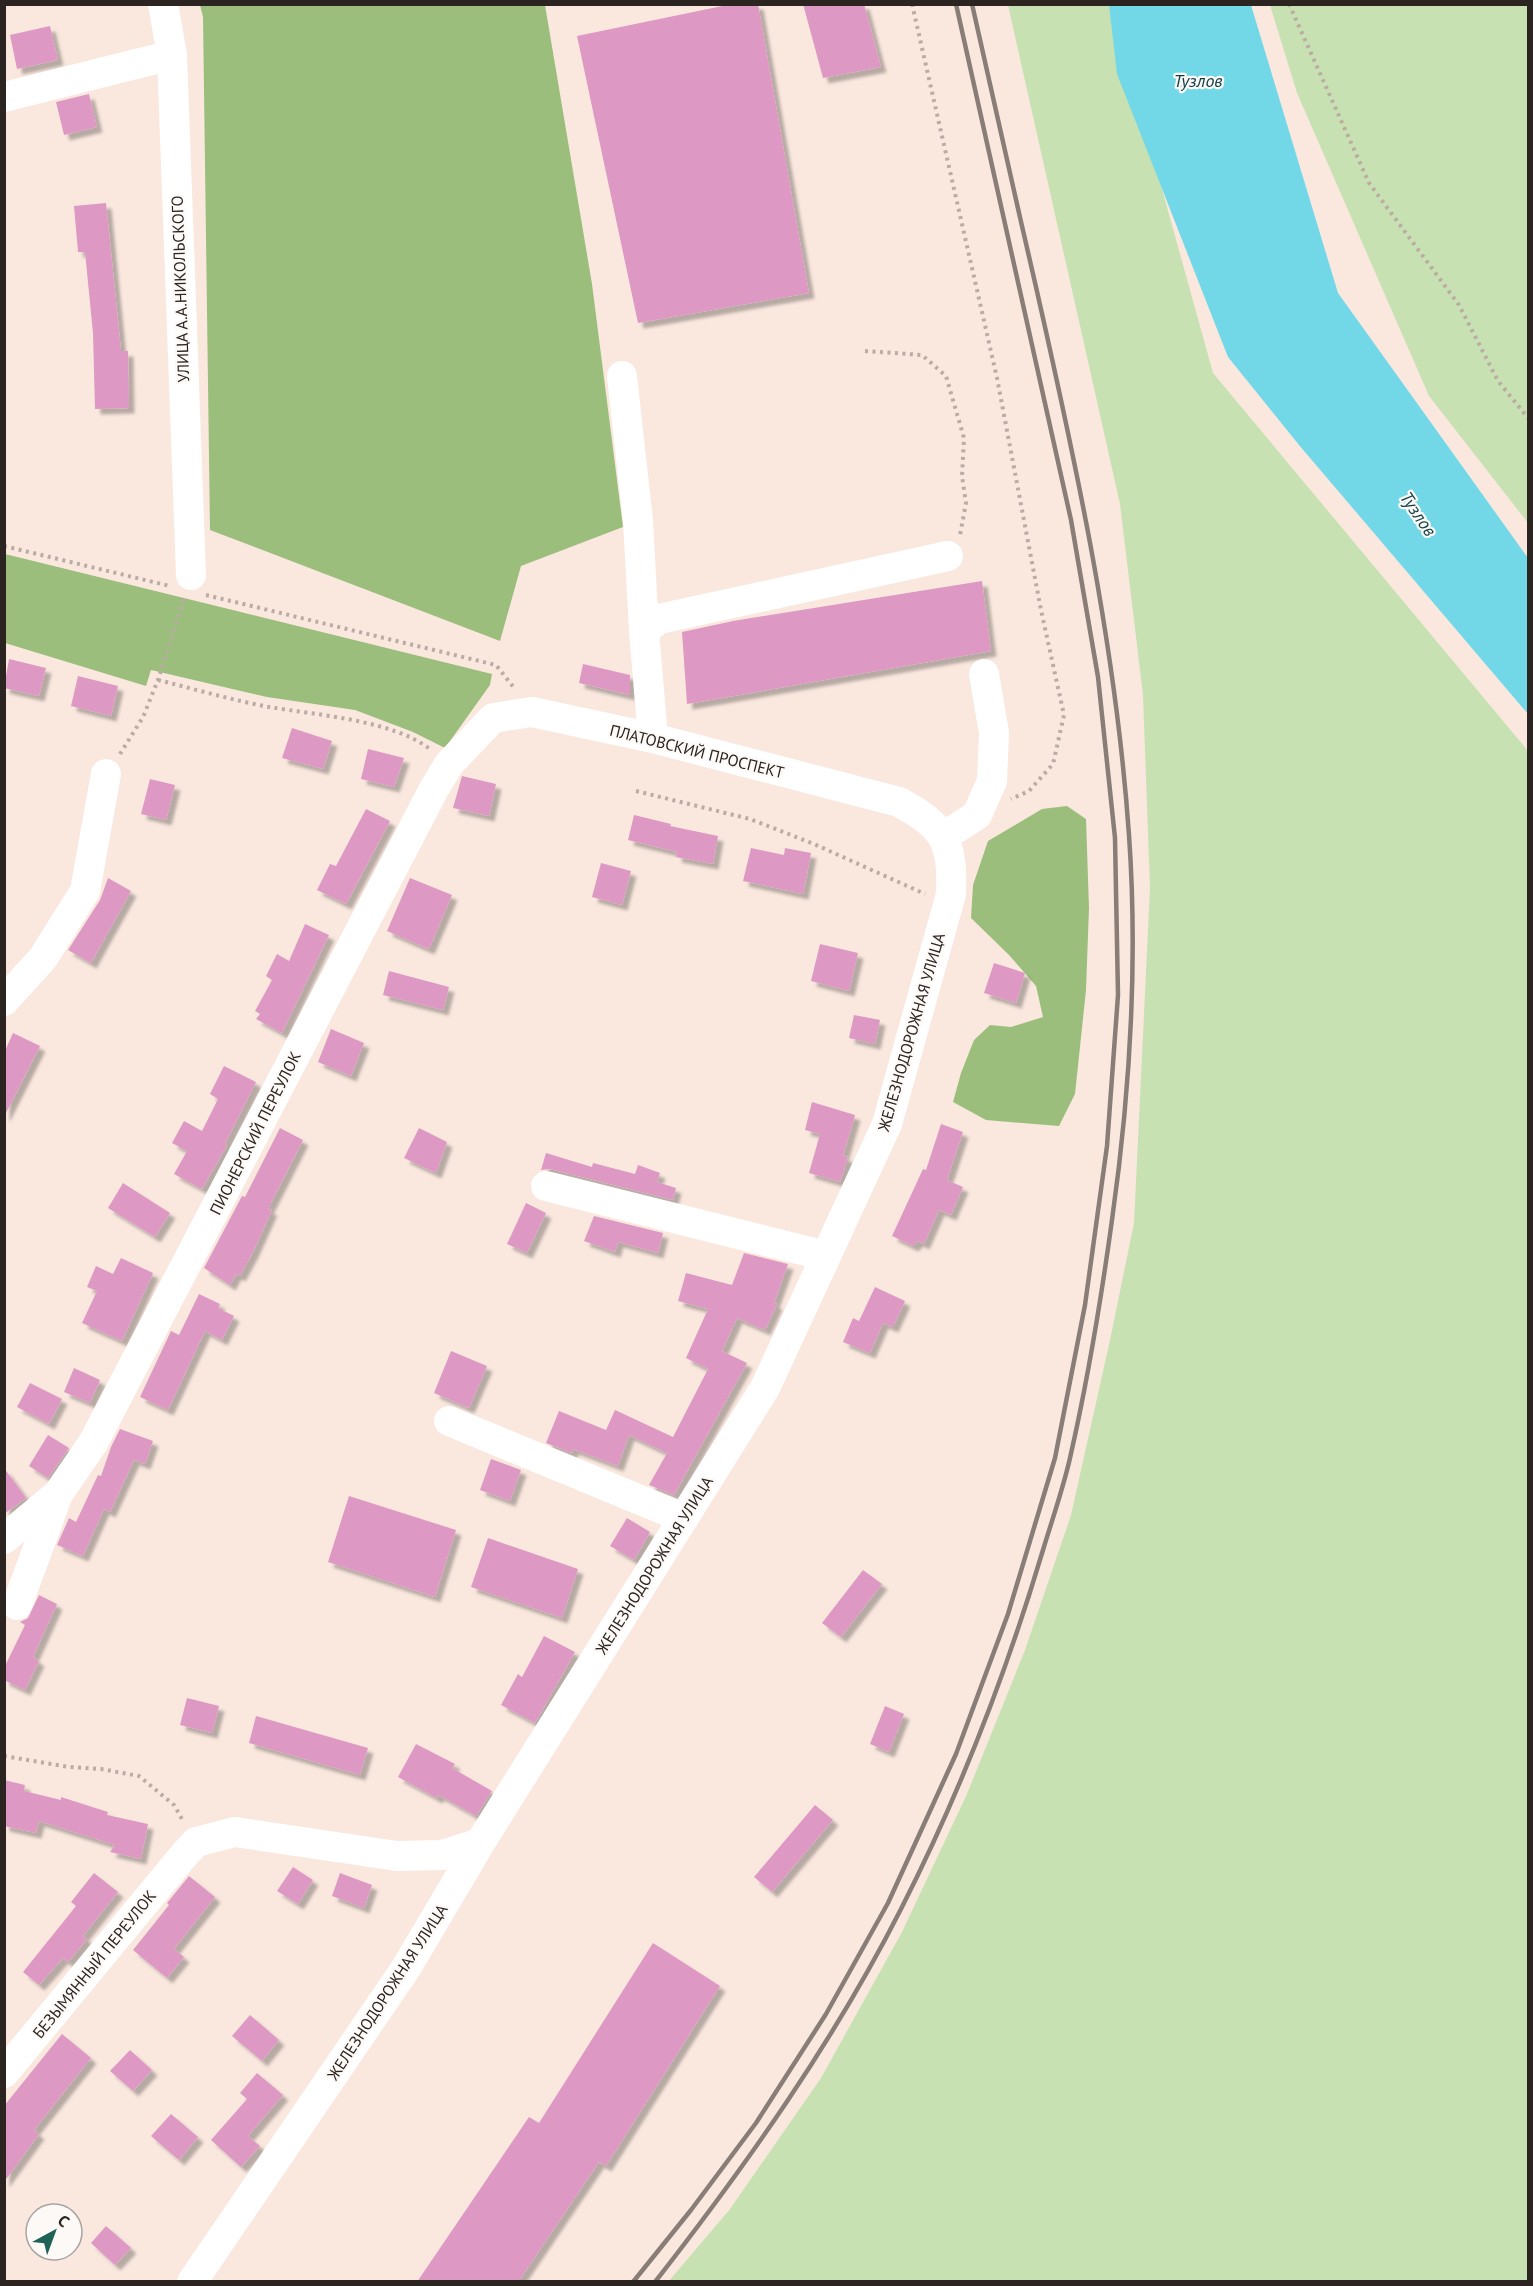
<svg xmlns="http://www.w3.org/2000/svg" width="1533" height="2286" font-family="'PT Sans',sans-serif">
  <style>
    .green { fill: #c8e1b2 }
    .forest { fill: #9bbe7c }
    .water { fill: #72d8e8 }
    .building { fill: #dd99c3; filter: url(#shadow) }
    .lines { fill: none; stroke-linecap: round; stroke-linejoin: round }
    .path { stroke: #baaba4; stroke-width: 4; stroke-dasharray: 3 4.5; stroke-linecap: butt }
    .minor { stroke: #fff; stroke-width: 30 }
    .rail { stroke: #897d77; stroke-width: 4.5 }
    .labels { text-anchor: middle; stroke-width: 4.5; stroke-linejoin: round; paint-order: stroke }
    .street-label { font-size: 16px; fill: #2b2421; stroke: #fcf9f7 }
    .water-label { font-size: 18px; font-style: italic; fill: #0f3f46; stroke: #fcf9f7 }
  </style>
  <defs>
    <filter id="shadow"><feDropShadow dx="5.5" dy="5.5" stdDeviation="1.5" flood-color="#0004"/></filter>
  </defs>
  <rect width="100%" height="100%" fill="#fae8df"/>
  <path class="green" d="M 1008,5 L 1111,5 L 1213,373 L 1528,751 L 1528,2281 L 668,2282 L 730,2209 L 821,2078 L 902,1932 L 967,1794 L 1025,1650 L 1071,1515 L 1110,1340 L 1134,1223 L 1150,888 L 1143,695 L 1120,504 Z
    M 1270,5 L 1528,5 L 1528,523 L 1429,396 L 1297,93 Z"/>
  <path class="forest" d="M 200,5 L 545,5 L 592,284 L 623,527 L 521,566 L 500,641 L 210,530 L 203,17 Z
    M 5,554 L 492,674 L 490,685 L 445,748 L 413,732 L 355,710 L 267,697 L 151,670 L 146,686 L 5,643 Z
    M 1067,806 L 1086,819 L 1089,908 L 1086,990 L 1075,1094 L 1059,1126 L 986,1120 L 953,1102 L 961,1073 L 974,1040 L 990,1025 L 1011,1027 L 1043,1017 L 1036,986 L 1009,955 L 971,918 L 973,885 L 988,841 L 1042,809 Z"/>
  <path class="water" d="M 1109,5 L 1251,5 L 1338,293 L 1528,558 L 1528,714 L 1299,445 L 1228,357 L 1117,74 Z"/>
  <path class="building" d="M 732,4 L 758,4 L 809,293 L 638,323 L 577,36 Z
    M 803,4 L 864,4 L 881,67 L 823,78 Z
    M 50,26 L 58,60 L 17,69 L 10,35 Z
    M 89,94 L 97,127 L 64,135 L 56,102 Z
    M 106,203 L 121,351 L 128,351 L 129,408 L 95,409 L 93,333 L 85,252 L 78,252 L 74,206 Z
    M 982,581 L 991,651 L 687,704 L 682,632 L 733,621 Z
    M 9,659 L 46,668 L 39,696 L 4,688 Z
    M 583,664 L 630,675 L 630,695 L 579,683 Z
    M 78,676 L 118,686 L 111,716 L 71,706 Z
    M 292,728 L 332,741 L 323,769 L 282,758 Z
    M 368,749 L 404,758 L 394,787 L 361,779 Z
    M 462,776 L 496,784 L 489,816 L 453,808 Z
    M 150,779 L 175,785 L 166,820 L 141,814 Z
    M 366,809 L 390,821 L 346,904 L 317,890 L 330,864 L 336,866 Z
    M 634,815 L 671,824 L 670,826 L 718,836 L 713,864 L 676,857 L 677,852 L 628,840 Z
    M 751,848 L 784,855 L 785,848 L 811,853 L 803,894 L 743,881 Z
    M 601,863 L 631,871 L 622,905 L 592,897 Z
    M 108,878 L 131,891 L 91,963 L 68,950 L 100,900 Z
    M 410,878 L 452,895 L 429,949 L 387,931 Z
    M 305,924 L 329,935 L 282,1033 L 256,1019 L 260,1014 L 255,1011 L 272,980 L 266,976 L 277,954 L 289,961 Z
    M 820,944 L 858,953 L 849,991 L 811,981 Z
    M 994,963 L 1025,973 L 1016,1003 L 984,993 Z
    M 389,971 L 449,987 L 443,1010 L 383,995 Z
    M 854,1015 L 880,1020 L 875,1044 L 849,1038 Z
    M 331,1029 L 364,1043 L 351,1076 L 318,1062 Z
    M 13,1033 L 40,1046 L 4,1117 L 4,1053 Z
    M 224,1066 L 256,1082 L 225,1144 L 227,1145 L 202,1189 L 174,1174 L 187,1151 L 172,1143 L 184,1121 L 202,1131 L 218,1099 L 210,1094 Z
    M 812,1102 L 855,1115 L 843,1156 L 848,1157 L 840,1182 L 809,1173 L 820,1134 L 805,1130 Z
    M 941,1124 L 963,1132 L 947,1180 L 963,1187 L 951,1215 L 939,1210 L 924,1244 L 918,1241 L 913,1246 L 892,1236 L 923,1169 L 926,1170 Z
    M 280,1128 L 303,1140 L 268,1209 L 272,1210 L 253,1252 L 240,1276 L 236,1274 L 230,1285 L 204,1268 L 242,1196 L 245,1197 Z
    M 419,1128 L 447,1142 L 436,1173 L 404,1158 Z
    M 546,1153 L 592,1167 L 593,1163 L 635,1174 L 638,1165 L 660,1173 L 657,1182 L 676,1188 L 673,1200 L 550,1169 L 541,1170 Z
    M 123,1183 L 170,1213 L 155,1237 L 108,1208 Z
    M 526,1203 L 546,1213 L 527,1253 L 507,1244 Z
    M 594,1216 L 663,1233 L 658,1253 L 618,1242 L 615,1252 L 584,1241 Z
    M 744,1253 L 788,1264 L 774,1303 L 777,1304 L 765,1330 L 737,1318 L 722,1351 L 747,1363 L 674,1495 L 649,1485 L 667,1453 L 629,1435 L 618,1466 L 573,1449 L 572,1453 L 546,1443 L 559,1411 L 606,1430 L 615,1410 L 673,1437 L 708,1369 L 686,1358 L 708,1309 L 678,1301 L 686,1273 L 732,1285 Z
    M 121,1258 L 153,1273 L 122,1341 L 82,1323 L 97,1291 L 87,1287 L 96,1266 L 113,1274 Z
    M 875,1287 L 905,1301 L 893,1327 L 883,1323 L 870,1353 L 843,1342 L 853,1318 L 859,1321 Z
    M 199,1294 L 220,1304 L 218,1308 L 234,1316 L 222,1340 L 205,1331 L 168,1410 L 140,1397 L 171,1331 L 179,1335 Z
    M 451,1351 L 487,1366 L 469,1408 L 434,1393 Z
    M 74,1368 L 100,1380 L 90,1403 L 64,1392 Z
    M 30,1383 L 62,1399 L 49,1424 L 17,1407 Z
    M 120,1429 L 153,1441 L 145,1464 L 134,1460 L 110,1512 L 104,1509 L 83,1556 L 57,1545 L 69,1518 L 76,1522 L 98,1475 L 101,1476 L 111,1447 Z
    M 48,1435 L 69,1448 L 48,1478 L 29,1466 Z
    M 491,1459 L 521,1470 L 510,1501 L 480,1490 Z
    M 4,1468 L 26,1498 L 4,1514 Z
    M 349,1496 L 456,1530 L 435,1597 L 328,1562 Z
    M 627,1518 L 650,1532 L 634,1560 L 610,1546 Z
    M 488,1538 L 578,1569 L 562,1618 L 471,1587 Z
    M 863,1570 L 882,1584 L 841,1637 L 822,1623 Z
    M 39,1595 L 57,1604 L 33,1657 L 39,1661 L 25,1690 L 4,1680 L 4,1668 L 25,1625 L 20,1622 L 28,1618 Z
    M 544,1636 L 575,1652 L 535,1723 L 501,1705 L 518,1674 L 522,1677 Z
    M 187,1698 L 219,1706 L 212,1733 L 180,1725 Z
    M 885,1706 L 904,1714 L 889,1752 L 870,1744 Z
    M 256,1716 L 368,1748 L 360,1775 L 249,1743 Z
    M 416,1744 L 455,1764 L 452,1768 L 492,1791 L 476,1816 L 439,1795 L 437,1798 L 398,1777 Z
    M 4,1780 L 25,1785 L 24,1791 L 61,1800 L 61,1797 L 108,1812 L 107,1815 L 148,1824 L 141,1859 L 110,1852 L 115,1845 L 39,1821 L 36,1833 L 4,1826 Z
    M 815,1805 L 833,1820 L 772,1892 L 754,1877 Z
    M 293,1867 L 313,1880 L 298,1904 L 277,1891 Z
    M 94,1873 L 118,1892 L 83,1936 L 87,1939 L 68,1962 L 63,1958 L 39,1985 L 23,1972 L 76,1906 L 71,1902 Z
    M 340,1873 L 372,1885 L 364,1908 L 332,1896 Z
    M 189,1876 L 215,1897 L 174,1949 L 184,1957 L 167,1978 L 133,1950 L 169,1905 L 167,1903 Z
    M 653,1943 L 720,1986 L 606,2166 L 599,2162 L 518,2282 L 417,2282 L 529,2117 L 539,2123 Z
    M 250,2015 L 279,2040 L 262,2061 L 232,2036 Z
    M 62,2034 L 91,2058 L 34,2130 L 39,2134 L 4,2182 L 4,2106 Z
    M 130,2050 L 152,2070 L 133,2091 L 110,2071 Z
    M 257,2073 L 283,2095 L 248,2136 L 260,2146 L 241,2167 L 211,2140 L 247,2099 L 240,2093 Z
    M 171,2114 L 198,2137 L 179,2160 L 151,2136 Z
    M 106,2226 L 131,2248 L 115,2265 L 91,2243 Z"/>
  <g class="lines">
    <path class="path" d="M 912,4 L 997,378 L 1041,610 L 1064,715 L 1053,764 L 1029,791 L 1011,799
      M 1289,4 L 1369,183 L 1459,305 L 1498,381 L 1528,418
      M 865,351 L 922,355 L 946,376 L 964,438 L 962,476 L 966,503 L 960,535
      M 4,546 L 170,586
      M 206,595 L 496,665 L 515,689
      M 158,680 C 194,689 232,700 269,707 C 316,715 394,720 431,750
      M 120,754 L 143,717 L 158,680 L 184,598
      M 636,791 L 750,819 L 814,844 L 925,894
      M 4,1756 L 69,1767 L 101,1769 L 139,1776 L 174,1805 L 183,1821"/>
    <path class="minor" d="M 163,4 L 172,55 L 191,575
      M 4,97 L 172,55
      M 622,376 L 638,521 L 644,631
      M 653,738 L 644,631 L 659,619 L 948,556
      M 943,837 L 977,815 L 992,781 L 994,733 L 984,674
      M 4,1001 L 43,958 L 85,891 L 106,774
      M 546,1186 L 826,1256
      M 449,1421 L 684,1518
      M 4,1539 L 58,1494 L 93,1443 L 434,789 L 449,764 L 493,718 L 532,712 L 653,738 L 899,802 C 945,827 953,842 951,894 L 887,1124 L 765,1388 L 480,1843 L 406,1968 L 192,2282
      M 17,1605 L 58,1494
      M 4,2073 L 184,1855 L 196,1842 L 235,1832 L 397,1856 L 442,1855 L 480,1843"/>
    <path class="rail" d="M 633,2282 L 691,2210 L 756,2123 L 826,2014 L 888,1903 L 956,1754 L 1008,1614 L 1055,1458 L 1085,1305 L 1107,1146 L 1118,995 L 1115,838 L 1098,677 L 1071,520 L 956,4
      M 655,2282 C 747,2164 833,2043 901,1909 C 959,1795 1006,1674 1043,1550 C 1052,1520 1063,1489 1070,1458 C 1088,1379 1101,1300 1112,1220 C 1130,1093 1138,963 1129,835 C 1116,649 1077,468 1036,287 C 1014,193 994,99 972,4"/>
  </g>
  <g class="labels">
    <g class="street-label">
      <text transform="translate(180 289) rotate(-92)" y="6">УЛИЦА А.А.НИКОЛЬСКОГО</text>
      <text transform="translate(697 751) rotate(14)" y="6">ПЛАТОВСКИЙ ПРОСПЕКТ</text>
      <text transform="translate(911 1032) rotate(-74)" y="6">ЖЕЛЕЗНОДОРОЖНАЯ УЛИЦА</text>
      <text transform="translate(255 1133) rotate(-63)" y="6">ПИОНЕРСКИЙ ПЕРЕУЛОК</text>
      <text transform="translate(654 1565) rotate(-58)" y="6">ЖЕЛЕЗНОДОРОЖНАЯ УЛИЦА</text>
      <text transform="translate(94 1964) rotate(-51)" y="6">БЕЗЫМЯННЫЙ ПЕРЕУЛОК</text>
      <text transform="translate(387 1992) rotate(-57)" y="6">ЖЕЛЕЗНОДОРОЖНАЯ УЛИЦА</text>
    </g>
    <g class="water-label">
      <text x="1198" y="87">Тузлов</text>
      <text transform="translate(1418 514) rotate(56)" y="6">Тузлов</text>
    </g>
  </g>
  <rect width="1533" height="2286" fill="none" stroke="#2b2421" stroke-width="12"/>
  <g transform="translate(54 2232) rotate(41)"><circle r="28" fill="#fcf9f7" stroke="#a8a4a1" stroke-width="1.5"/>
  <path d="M0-4.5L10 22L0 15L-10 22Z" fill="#1e6355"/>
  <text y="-9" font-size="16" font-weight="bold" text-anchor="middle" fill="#2b2421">С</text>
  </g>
</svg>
